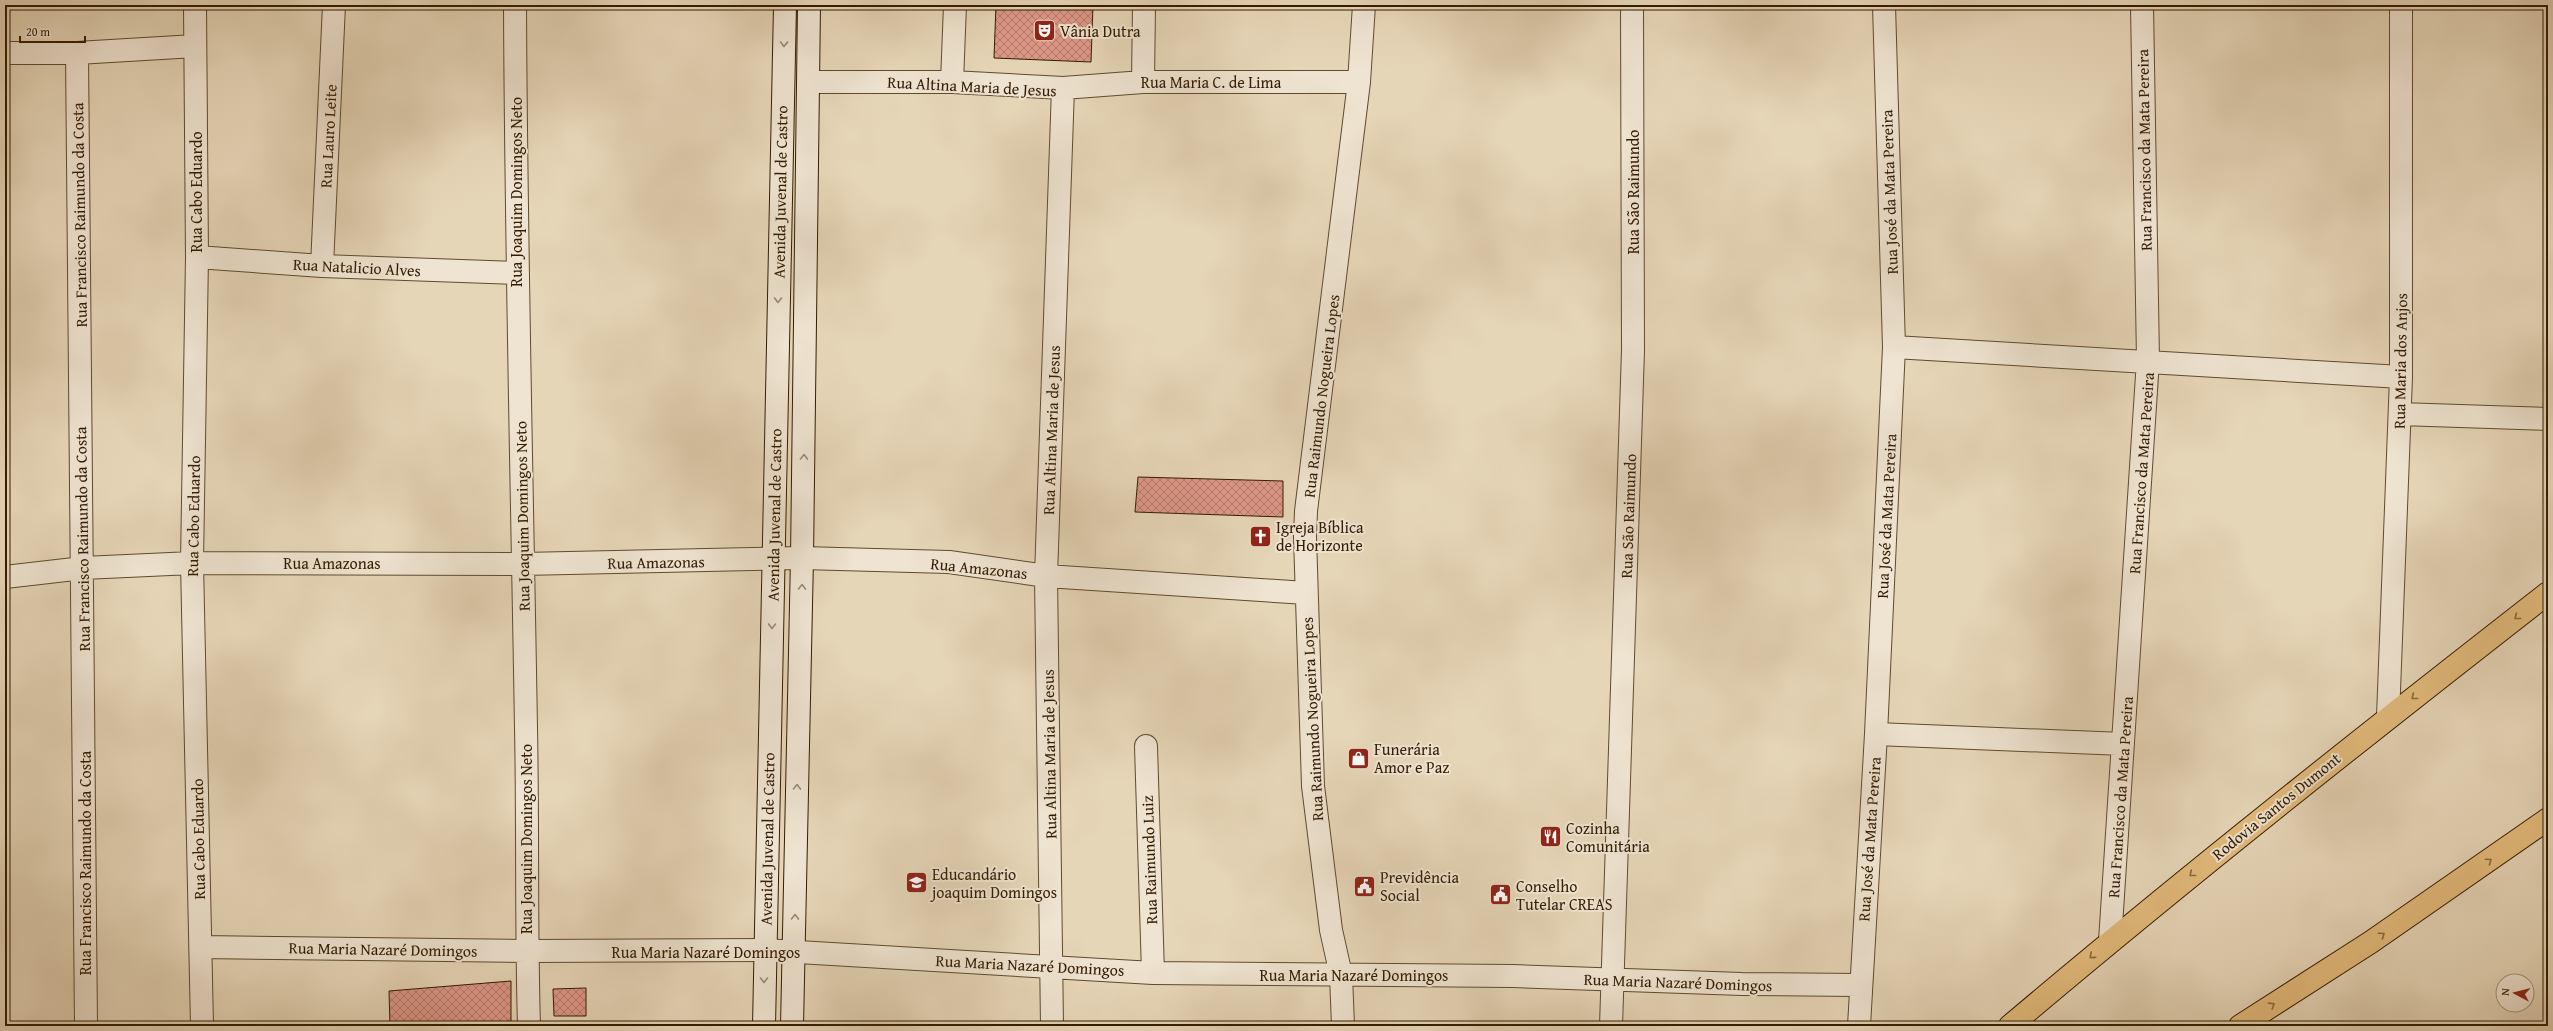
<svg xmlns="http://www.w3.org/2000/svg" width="2553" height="1031" font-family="'Gentium Book Plus',serif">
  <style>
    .building { fill: url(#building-cross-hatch); stroke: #331c00 }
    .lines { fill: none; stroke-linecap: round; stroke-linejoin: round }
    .street-casing { stroke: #604a2e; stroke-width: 24 }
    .secondary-casing { stroke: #331c00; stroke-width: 24 }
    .highway-casing { stroke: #331c00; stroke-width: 24 }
    .street { stroke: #efe4d1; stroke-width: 22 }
    .secondary { stroke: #efe4d1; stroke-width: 22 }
    .highway { stroke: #e3bb7c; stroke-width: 22 }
    .oneway { stroke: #9a8a73 }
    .oneway2 { stroke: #8b6c3e }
    .labels { text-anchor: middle; stroke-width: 4; stroke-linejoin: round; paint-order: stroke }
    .poi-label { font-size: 16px; fill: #331c00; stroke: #efe4d1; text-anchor: start }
    .street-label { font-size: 16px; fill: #331c00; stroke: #efe4d1 }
  </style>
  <defs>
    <pattern id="building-cross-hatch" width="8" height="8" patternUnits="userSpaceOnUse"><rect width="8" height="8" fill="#de9889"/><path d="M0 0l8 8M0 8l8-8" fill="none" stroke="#b57b6e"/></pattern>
  </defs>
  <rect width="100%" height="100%" fill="#e6d6b8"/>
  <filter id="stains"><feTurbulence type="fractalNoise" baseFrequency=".005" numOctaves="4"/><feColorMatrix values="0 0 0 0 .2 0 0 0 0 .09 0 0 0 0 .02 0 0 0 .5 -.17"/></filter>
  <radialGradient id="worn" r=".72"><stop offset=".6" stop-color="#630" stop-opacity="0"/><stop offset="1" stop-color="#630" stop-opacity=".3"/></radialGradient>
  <path class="building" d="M 996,5 L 1093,5 L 1091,62 L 994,58 Z
    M 1138,477 L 1283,481 L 1283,517 L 1135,512 Z
    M 511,981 L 511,1026 L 390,1026 L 389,991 Z
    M 586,988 L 586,1016 L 554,1016 L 553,989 Z"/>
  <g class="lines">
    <defs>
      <path id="street" d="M 195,5 L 197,257 L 192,563 L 202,1026
        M 515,5 C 516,246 522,487 526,728 C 528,828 526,927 529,1026
        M 5,53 L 77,53 L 195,46
        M 77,53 L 86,1026
        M 809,82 L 952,82 L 1063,88 L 1143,82 L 1359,82
        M 952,82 L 955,5
        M 1143,82 L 1144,5
        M 197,257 L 322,266 L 517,273
        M 322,266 L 334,5
        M 1894,347 L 2401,377
        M 2400,414 L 2548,419
        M 5,577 L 83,568 L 192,563 L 523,564 L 802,558 L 949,562 L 1046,576 L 1306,593
        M 2388,717 L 2401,377 L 2401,5
        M 1876,734 L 2123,744
        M 1146,746 L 1153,973
        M 2110,941 L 2148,360 L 2142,5
        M 201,947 L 526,951 L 764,950 L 1153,973 L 1513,976 L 1742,984 L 1860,985
        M 1052,1026 L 1046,576 L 1063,88
        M 1343,1026 L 1341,975 L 1331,930 L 1313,786 L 1305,537 L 1306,511 L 1359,82 L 1364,5
        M 1611,1026 L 1633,350 L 1632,5
        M 1859,1026 L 1876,734 L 1894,347 L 1884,5"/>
      <path id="secondary" d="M 764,1026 L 785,5
        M 792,1026 L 802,558 L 809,5"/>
      <path id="highway" d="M 2010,1026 C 2186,877 2366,735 2548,593
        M 2240,1026 L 2371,942 L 2548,819"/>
    </defs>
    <use href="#street" class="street-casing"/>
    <use href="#secondary" class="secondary-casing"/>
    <use href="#highway" class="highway-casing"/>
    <use href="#street" class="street"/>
    <use href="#secondary" class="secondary"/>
    <use href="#highway" class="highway"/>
  </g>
  <defs><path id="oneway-chevron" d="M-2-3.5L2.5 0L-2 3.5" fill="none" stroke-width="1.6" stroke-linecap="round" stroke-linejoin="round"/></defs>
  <g class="oneway">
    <use href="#oneway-chevron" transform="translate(784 44) rotate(92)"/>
    <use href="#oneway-chevron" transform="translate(778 300) rotate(91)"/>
    <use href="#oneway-chevron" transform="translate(804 457) rotate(-89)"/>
    <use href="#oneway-chevron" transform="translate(802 587) rotate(-89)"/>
    <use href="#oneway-chevron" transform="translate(772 626) rotate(91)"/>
    <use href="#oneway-chevron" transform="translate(797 787) rotate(-89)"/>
    <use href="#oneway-chevron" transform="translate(795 917) rotate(-89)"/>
    <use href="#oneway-chevron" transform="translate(764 980) rotate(90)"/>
  </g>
  <g class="oneway2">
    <use href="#oneway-chevron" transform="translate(2517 617) rotate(142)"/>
    <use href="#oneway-chevron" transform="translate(2414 697) rotate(142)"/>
    <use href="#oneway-chevron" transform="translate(2489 861) rotate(-35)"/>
    <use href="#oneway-chevron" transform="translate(2192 874) rotate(141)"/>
    <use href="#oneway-chevron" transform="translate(2382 935) rotate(-35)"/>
    <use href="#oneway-chevron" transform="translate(2092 956) rotate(140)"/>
    <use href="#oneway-chevron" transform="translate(2272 1005) rotate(-32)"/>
  </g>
  <defs>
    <symbol id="theatre-square" viewBox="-11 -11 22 22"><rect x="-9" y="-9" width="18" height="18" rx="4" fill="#8f2418" stroke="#efe4d1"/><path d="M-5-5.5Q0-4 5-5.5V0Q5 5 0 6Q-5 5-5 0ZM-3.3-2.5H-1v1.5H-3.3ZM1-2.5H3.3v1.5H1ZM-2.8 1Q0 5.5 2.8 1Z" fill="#fff"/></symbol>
    <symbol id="church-square" viewBox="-11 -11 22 22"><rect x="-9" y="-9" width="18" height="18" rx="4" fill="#8f2418" stroke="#efe4d1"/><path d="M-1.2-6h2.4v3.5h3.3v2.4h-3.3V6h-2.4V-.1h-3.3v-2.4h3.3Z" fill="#fff"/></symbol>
    <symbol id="shop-square" viewBox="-11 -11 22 22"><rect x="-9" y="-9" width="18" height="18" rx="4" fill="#8f2418" stroke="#efe4d1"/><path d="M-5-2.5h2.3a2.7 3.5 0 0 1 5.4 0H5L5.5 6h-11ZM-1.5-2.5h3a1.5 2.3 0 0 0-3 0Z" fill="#fff"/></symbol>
    <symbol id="restaurant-square" viewBox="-11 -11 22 22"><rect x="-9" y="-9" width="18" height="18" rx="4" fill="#8f2418" stroke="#efe4d1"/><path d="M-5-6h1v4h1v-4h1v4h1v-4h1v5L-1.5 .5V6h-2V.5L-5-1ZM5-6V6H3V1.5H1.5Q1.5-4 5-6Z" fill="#fff"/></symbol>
    <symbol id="school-square" viewBox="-11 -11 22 22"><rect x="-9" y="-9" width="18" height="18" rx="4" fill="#8f2418" stroke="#efe4d1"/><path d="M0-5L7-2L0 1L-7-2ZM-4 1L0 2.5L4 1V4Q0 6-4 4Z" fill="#fff"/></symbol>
    <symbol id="civic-square" viewBox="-11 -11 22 22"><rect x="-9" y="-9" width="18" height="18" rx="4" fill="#8f2418" stroke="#efe4d1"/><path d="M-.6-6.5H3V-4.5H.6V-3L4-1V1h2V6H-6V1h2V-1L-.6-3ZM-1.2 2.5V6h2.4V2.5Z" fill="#fff"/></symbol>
  </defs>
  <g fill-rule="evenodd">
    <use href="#theatre-square" x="1032" y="18" width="25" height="25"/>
    <use href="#church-square" x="1248" y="524" width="25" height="25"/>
    <use href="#shop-square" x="1346" y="746" width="25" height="25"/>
    <use href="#restaurant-square" x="1538" y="824" width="25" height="25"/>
    <use href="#school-square" x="904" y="870" width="25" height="25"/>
    <use href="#civic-square" x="1352" y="874" width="25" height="25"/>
    <use href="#civic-square" x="1488" y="882" width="25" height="25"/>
  </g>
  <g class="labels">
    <g class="poi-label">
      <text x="1060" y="37">Vânia Dutra</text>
      <text x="1276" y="533">Igreja Bíblica<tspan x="1276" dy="18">de Horizonte</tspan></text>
      <text x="1374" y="755">Funerária<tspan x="1374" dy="18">Amor e Paz</tspan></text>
      <text x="1566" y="834">Cozinha<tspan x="1566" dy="18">Comunitária</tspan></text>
      <text x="932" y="880">Educandário<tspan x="932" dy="18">joaquim Domingos</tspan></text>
      <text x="1380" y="883">Previdência<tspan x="1380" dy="18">Social</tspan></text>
      <text x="1516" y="892">Conselho<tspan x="1516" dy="18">Tutelar CREAS</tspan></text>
    </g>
    <g class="street-label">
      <text x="1211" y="88">Rua Maria C. de Lima</text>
      <text transform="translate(972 86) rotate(3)" y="6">Rua Altina Maria de Jesus</text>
      <text transform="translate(328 136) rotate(-87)" y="6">Rua Lauro Leite</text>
      <text transform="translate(2144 150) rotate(-91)" y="6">Rua Francisco da Mata Pereira</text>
      <text transform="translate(196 192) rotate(-90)" y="6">Rua Cabo Eduardo</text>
      <text transform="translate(516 192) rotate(-90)" y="6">Rua Joaquim Domingos Neto</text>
      <text transform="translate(780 192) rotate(-89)" y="6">Avenida Juvenal de Castro</text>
      <text transform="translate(1633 192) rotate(-90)" y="6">Rua São Raimundo</text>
      <text transform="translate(1889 192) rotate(-92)" y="6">Rua José da Mata Pereira</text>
      <text transform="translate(79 215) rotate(-91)" y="6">Rua Francisco Raimundo da Costa</text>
      <text transform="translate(357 267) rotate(3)" y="6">Rua Natalicio Alves</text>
      <text transform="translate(2400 361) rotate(-89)" y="6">Rua Maria dos Anjos</text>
      <text transform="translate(1321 396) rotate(-83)" y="6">Rua Raimundo Nogueira Lopes</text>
      <text transform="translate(1051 430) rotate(-88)" y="6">Rua Altina Maria de Jesus</text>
      <text transform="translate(2141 473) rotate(-86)" y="6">Rua Francisco da Mata Pereira</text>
      <text transform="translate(774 515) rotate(-89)" y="6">Avenida Juvenal de Castro</text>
      <text transform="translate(193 516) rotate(-89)" y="6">Rua Cabo Eduardo</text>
      <text transform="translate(522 516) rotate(-91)" y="6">Rua Joaquim Domingos Neto</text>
      <text transform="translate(1628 516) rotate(-88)" y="6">Rua São Raimundo</text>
      <text transform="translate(1886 516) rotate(-87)" y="6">Rua José da Mata Pereira</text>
      <text transform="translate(82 539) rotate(-91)" y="6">Rua Francisco Raimundo da Costa</text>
      <text transform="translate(656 562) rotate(-1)" y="6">Rua Amazonas</text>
      <text x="332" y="569">Rua Amazonas</text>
      <text transform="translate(979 568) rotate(6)" y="6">Rua Amazonas</text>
      <text transform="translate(1312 719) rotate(-93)" y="6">Rua Raimundo Nogueira Lopes</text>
      <text transform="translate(1049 754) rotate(-91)" y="6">Rua Altina Maria de Jesus</text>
      <text transform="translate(2120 797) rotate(-86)" y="6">Rua Francisco da Mata Pereira</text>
      <text transform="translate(2276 806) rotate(-39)" y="6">Rodovia Santos Dumont</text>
      <text transform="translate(198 839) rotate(-91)" y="6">Rua Cabo Eduardo</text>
      <text transform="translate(526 839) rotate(-90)" y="6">Rua Joaquim Domingos Neto</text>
      <text transform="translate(767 839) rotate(-89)" y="6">Avenida Juvenal de Castro</text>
      <text transform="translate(1869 839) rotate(-86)" y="6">Rua José da Mata Pereira</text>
      <text transform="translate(1149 860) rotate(-92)" y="6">Rua Raimundo Luiz</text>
      <text transform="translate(85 863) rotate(-90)" y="6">Rua Francisco Raimundo da Costa</text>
      <text transform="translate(383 949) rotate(1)" y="6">Rua Maria Nazaré Domingos</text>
      <text x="706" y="958">Rua Maria Nazaré Domingos</text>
      <text transform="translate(1030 965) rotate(3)" y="6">Rua Maria Nazaré Domingos</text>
      <text x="1354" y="981">Rua Maria Nazaré Domingos</text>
      <text transform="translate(1678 982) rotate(2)" y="6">Rua Maria Nazaré Domingos</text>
    </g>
  </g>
  <rect width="2553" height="1031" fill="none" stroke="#e6d6b8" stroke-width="20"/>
  <rect x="6" y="6" width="2541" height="1019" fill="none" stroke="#331c00" stroke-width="2"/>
  <rect x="10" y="10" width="2533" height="1011" fill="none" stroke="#331c00"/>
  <g transform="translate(2515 993) rotate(277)"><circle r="19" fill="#efe4d1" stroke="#a4947d"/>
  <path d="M0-3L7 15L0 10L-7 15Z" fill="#8f2418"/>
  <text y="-6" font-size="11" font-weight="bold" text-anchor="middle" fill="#331c00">N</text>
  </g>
  <path d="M20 36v6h65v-6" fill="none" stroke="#331c00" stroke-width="2"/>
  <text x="26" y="36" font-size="12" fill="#331c00" stroke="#efe4d1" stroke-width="3" paint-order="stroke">20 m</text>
  <rect width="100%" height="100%" filter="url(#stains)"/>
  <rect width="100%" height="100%" fill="url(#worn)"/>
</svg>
